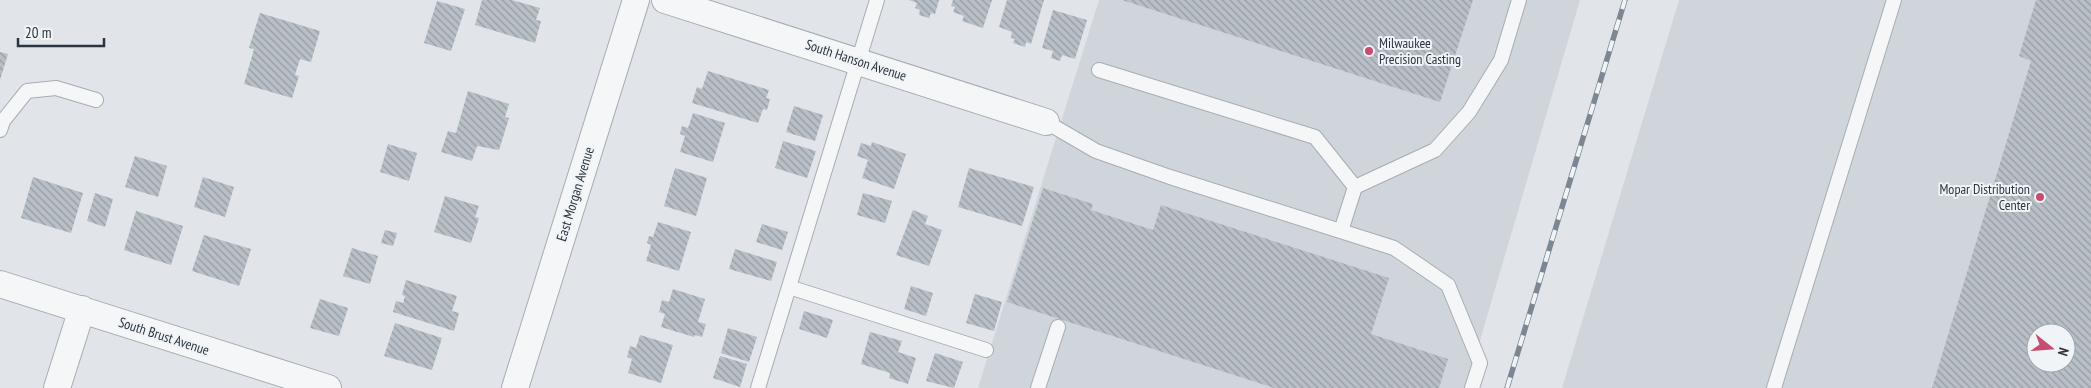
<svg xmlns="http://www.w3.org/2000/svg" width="2091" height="388" font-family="'PT Sans Narrow',sans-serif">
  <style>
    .built { fill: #cfd5db; fill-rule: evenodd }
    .building { fill: url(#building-back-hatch); fill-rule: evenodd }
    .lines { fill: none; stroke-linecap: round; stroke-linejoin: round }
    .service-casing { stroke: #a6adb3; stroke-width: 16 }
    .minor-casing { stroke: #a6adb3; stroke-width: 28 }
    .service { stroke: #f4f6f7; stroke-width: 14 }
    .minor { stroke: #f4f6f7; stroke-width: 26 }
    .rail-casing { stroke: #7b8792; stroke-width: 5.5 }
    .rail { stroke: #f1f4f7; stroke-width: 4; stroke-dasharray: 11; stroke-linecap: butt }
    .poi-dot { fill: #c84c71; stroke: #f1f4f7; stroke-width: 2 }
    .labels { text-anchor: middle; stroke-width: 4; stroke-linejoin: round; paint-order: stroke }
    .poi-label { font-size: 14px; fill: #2a3540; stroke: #f1f4f7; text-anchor: start }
    .street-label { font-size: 14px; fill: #2a3540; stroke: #f1f4f7 }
  </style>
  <defs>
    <pattern id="building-back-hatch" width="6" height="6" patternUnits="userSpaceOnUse" patternTransform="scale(1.25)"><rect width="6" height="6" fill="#b8bfc6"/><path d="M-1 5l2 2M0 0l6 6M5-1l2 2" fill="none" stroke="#969ca2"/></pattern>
  </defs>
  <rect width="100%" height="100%" fill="#e1e5e9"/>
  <path class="built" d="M 1099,0 L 1580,0 L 1466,388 L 978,388 Z
    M 1679,0 L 2091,0 L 2091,388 L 1562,388 ZM 2036,333 L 2066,333 L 2066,363 L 2036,363 Z"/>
  <path class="building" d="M 482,0 L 512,0 L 540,8 L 536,20 L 541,21 L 535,43 L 475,25 Z
    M 909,0 L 939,0 L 935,14 L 931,13 L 929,18 L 919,15 L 920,10 L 915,8 L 917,3 Z
    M 953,0 L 992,0 L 983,28 L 962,21 L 964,16 L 953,12 L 955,7 L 951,6 Z
    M 1007,0 L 1044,0 L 1031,44 L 1026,42 L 1025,47 L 1013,43 L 1015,39 L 1011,38 L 1012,32 L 999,27 Z
    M 1122,0 L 1473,0 L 1440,102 Z
    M 2036,0 L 2091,0 L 2091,388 L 1932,388 L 2031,61 L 2019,56 ZM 2036,333 L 2066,333 L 2066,363 L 2036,363 Z
    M 437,1 L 465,9 L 451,51 L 424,43 Z
    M 1053,10 L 1087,20 L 1075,59 L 1062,55 L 1060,61 L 1051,58 L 1053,51 L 1042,48 Z
    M 260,13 L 320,31 L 311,62 L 300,59 L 295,75 L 299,76 L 292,98 L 244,84 L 254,49 L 249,48 Z
    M 0,52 L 8,54 L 0,80 Z
    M 708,71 L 769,90 L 766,98 L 770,99 L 767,110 L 763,109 L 758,123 L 692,103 L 697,87 L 702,89 Z
    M 468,91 L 509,104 L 505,117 L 509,118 L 499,150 L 477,146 L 472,161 L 441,152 L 448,131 L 456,133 Z
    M 794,106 L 823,115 L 815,141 L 786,132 Z
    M 693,113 L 725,123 L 713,162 L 680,152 L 685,136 L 680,134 L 682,126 L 688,128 Z
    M 783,141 L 816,151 L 807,178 L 775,168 Z
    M 872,142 L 906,154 L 894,189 L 862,178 L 868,160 L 857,156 L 861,143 L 871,146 Z
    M 388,144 L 417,153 L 409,181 L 380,172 Z
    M 135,156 L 167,166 L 158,197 L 125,187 Z
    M 675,168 L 707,178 L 696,216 L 664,206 Z
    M 969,168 L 1034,187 L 1022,226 L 958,207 Z
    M 33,177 L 83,193 L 71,233 L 21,218 Z
    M 203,177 L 234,187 L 225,217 L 194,207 Z
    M 1043,188 L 1093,204 L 1091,210 L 1153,230 L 1161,205 L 1389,278 L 1371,334 L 1448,359 L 1439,388 L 1274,388 L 1007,302 Z
    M 95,193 L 113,199 L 105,227 L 87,221 Z
    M 863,193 L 892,201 L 885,223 L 857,215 Z
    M 445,196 L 479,206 L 475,217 L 479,218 L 471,243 L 434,232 Z
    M 913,210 L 928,216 L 925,224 L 942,230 L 929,266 L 896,255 Z
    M 136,211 L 183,226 L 171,265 L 124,250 Z
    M 658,222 L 691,232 L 679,271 L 646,261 L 651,245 L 647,243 L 649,236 L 653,237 Z
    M 762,224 L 788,232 L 782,250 L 756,242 Z
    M 385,230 L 397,233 L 393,246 L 381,243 Z
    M 204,235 L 251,249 L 239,286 L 192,271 Z
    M 352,248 L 378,256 L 370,284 L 343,276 Z
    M 735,249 L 777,262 L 771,281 L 729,269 Z
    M 406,280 L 457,296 L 452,311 L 459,313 L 454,331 L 393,312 L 396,301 L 403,303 L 405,296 L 402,295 Z
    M 911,286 L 933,293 L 926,316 L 904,309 Z
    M 673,289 L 705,299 L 698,322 L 706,324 L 702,337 L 695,335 L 694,337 L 661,327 L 665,314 L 659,312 L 662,300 L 669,302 Z
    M 975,294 L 1002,302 L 994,331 L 966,323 Z
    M 320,299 L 348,308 L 339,336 L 310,328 Z
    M 804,311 L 833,320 L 827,338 L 799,329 Z
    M 395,323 L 442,338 L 432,370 L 384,356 Z
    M 728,328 L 757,337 L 749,362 L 721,353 Z
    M 870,332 L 902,341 L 898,352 L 916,358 L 908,384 L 889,378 L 890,373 L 861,364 Z
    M 640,335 L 673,345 L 661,383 L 628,373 L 632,359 L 627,357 L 630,346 L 636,348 Z
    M 935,353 L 963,362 L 954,388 L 926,381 Z
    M 720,356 L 747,364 L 740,387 L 713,378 Z"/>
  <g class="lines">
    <defs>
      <path id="service" d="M 1099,70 L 1315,137 L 1355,187
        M 1046,122 L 1096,151 L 1170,177 L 1394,248 L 1448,285 L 1480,363 L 1472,388
        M 0,130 L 3,121 L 27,91 L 56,88 L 96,100
        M 1341,231 L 1355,187 L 1435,150 L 1469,112 L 1501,60 L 1519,0
        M 789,287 L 986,350
        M 758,388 L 877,0
        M 1038,388 L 1058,327
        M 1774,388 L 1894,0"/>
      <path id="minor" d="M 665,0 L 1046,122
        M 0,284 L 328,388
        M 57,388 L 82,309
        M 515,388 L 636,0"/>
    </defs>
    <use href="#service" class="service-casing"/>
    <use href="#minor" class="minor-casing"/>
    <use href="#service" class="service"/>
    <use href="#minor" class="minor"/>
    <defs>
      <path id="rail" d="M 1507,388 L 1625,0"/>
    </defs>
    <use href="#rail" class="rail-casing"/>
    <use href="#rail" class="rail"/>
  </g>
  <g class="poi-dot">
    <circle cx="1369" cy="51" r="5"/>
    <circle cx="2040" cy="197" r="5"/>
  </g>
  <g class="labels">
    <g class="poi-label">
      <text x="1379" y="48">Milwaukee<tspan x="1379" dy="16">Precision Casting</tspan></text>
      <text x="2030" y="194" text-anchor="end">Mopar Distribution<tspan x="2030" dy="16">Center</tspan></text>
    </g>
    <g class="street-label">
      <text transform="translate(856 60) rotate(18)" y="5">South Hanson Avenue</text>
      <text transform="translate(575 194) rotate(-73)" y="5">East Morgan Avenue</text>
      <text transform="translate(164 336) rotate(18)" y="5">South Brust Avenue</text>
    </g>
  </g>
  <g transform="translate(2051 348) rotate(107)"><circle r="24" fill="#f1f4f7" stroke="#a1a8ae"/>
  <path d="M0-4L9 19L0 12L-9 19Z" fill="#c84c71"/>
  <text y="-8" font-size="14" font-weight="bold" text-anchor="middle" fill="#2a3540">N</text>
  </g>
  <path d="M18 38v8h86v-8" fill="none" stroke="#2a3540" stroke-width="2.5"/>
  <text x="25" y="38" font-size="15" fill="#2a3540" stroke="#f1f4f7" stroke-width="4" paint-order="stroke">20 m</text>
</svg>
